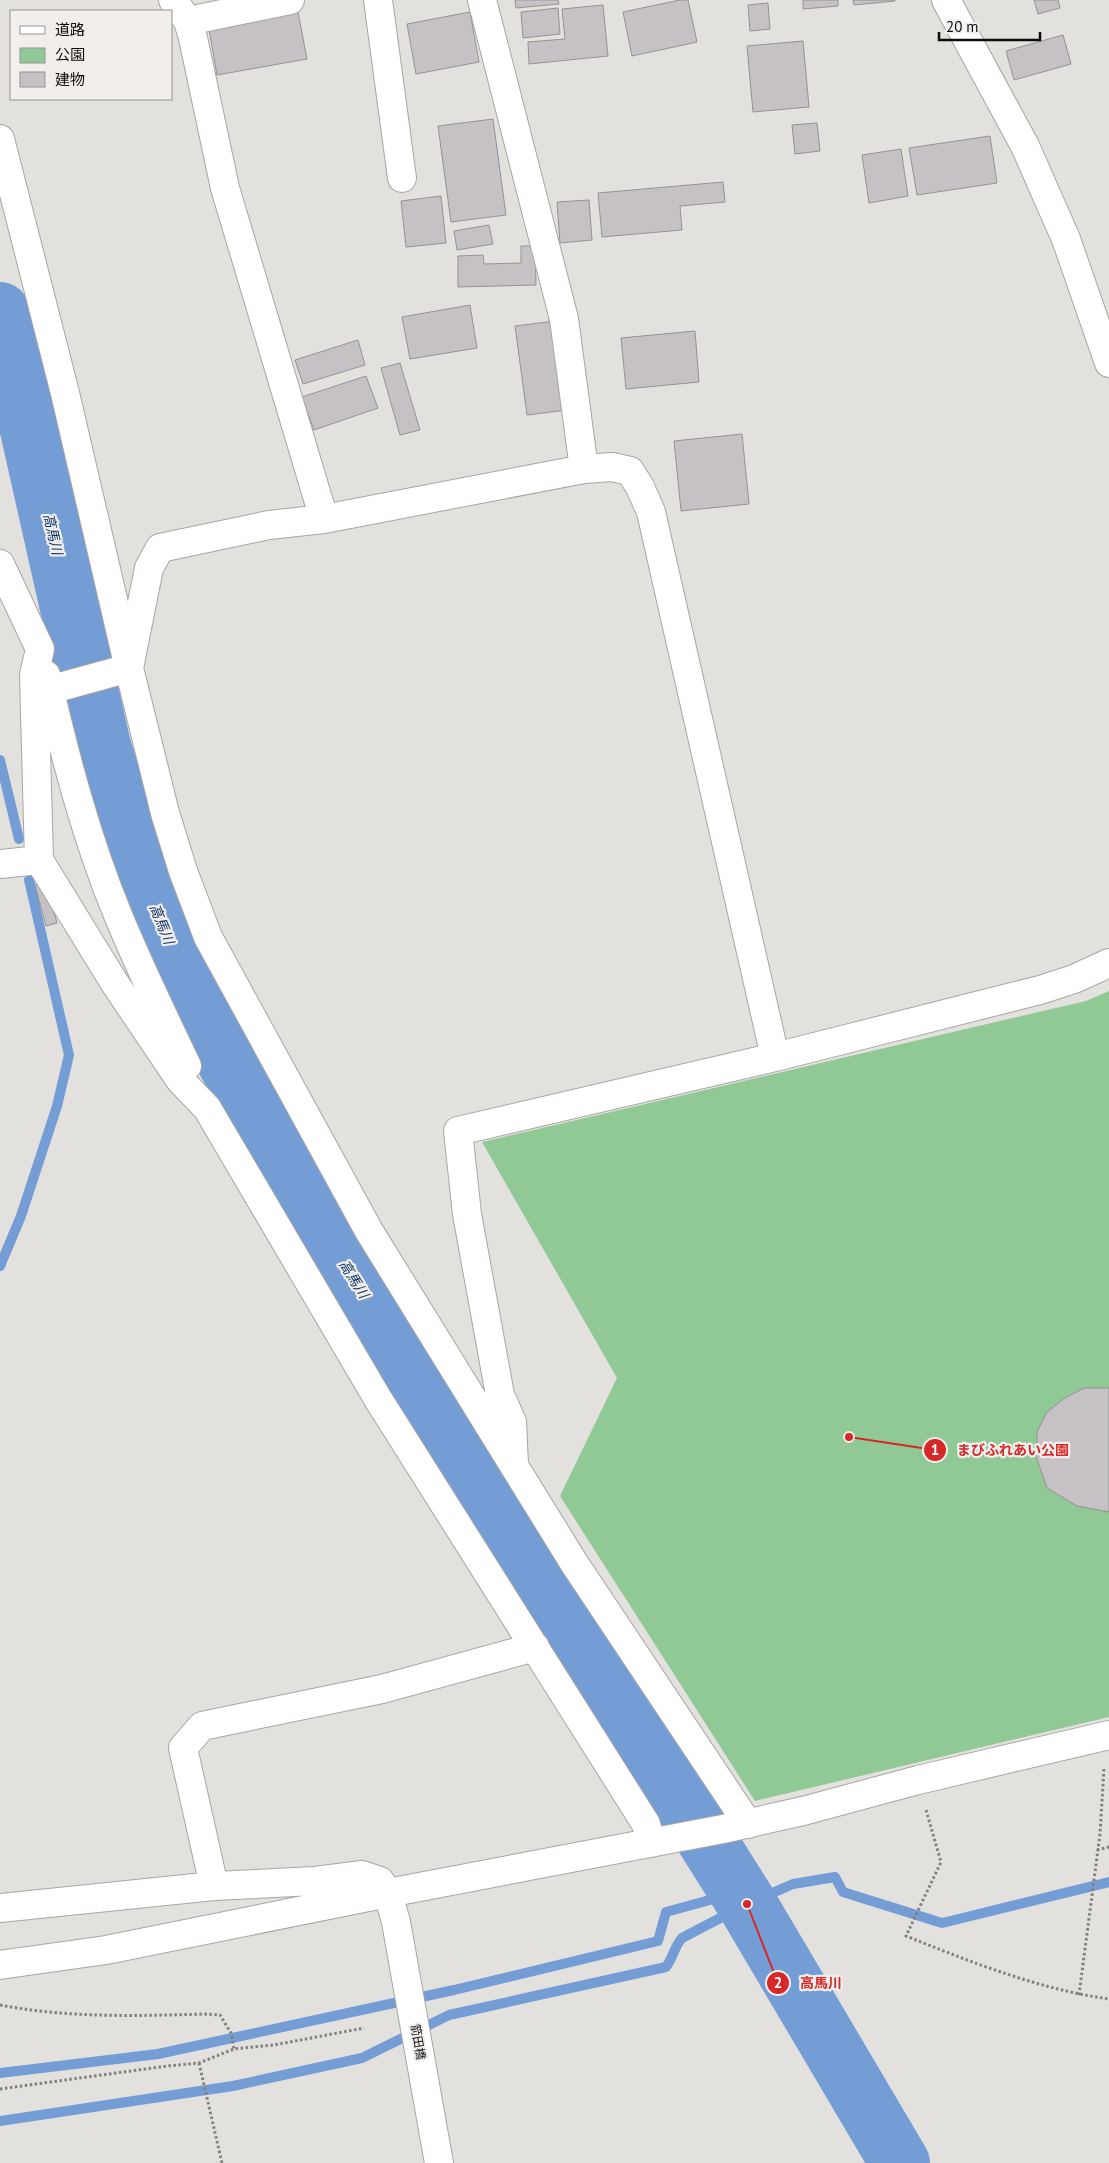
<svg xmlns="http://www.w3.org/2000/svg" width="1109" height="2163" font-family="'PT Sans','Noto Sans JP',sans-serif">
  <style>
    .green { fill: #90c995 }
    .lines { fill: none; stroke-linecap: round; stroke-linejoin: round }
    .stream { stroke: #749dd6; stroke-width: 10 }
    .river { stroke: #749dd6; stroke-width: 60 }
    .building { fill: #c5c1c4; stroke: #959294 }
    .street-casing { stroke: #a8a6a3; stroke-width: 30 }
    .path { stroke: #83817f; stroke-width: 3; stroke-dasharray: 2.5 2.5; stroke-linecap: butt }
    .street { stroke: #fff; stroke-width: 28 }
    .labels { text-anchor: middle; stroke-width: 4.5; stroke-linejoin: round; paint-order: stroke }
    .street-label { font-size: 12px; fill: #0d0c0b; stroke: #f1eeeb }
    .water-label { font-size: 14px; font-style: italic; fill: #0e3569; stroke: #f1eeeb }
    .leader { fill: none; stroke: #d62828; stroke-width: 2 }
    .callout-dot { fill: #d62828; stroke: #f1eeeb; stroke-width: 2 }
    .mark-label { font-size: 15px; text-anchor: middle; font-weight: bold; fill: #fff }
    .callout-label { font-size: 14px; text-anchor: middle; font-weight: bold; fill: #d62828; stroke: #f1eeeb; stroke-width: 4.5; stroke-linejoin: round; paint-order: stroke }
  </style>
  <rect width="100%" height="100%" fill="#e3e1de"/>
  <path class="green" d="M 1109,991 L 1109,1717 L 755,1801 L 560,1496 L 617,1378 L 482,1142 L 1086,1001 Z"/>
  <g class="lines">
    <path class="stream" d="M 0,760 L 19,839
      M 0,1266 L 21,1216 L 57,1106 L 69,1055 L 29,880
      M 0,2073 L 158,2054 L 454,1990 L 658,1941 L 666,1912 L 739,1892
      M 0,2121 L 233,2086 L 362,2058 L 449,2015 L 666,1967 C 673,1958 674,1947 682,1938 L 747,1904 L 793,1884 L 835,1877 L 843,1892 L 942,1923 L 1109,1882"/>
    <path class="river" d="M 0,312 L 30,430 L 101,746 L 142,873 L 190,996 L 308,1206 L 747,1904 L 900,2163"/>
  </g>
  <path class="building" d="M 515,0 L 558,0 L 559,4 L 516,8 Z
    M 680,0 L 688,0 L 697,42 L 632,56 L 623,12 Z
    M 803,0 L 838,0 L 838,6 L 803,9 Z
    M 853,0 L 895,0 L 895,1 L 854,5 Z
    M 1034,0 L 1058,0 L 1060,8 L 1038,14 Z
    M 768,3 L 770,29 L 750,31 L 748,5 Z
    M 603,5 L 608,56 L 529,64 L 528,42 L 565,39 L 562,9 Z
    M 558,8 L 560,34 L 523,38 L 521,12 Z
    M 298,12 L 307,59 L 217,75 L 209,29 Z
    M 470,12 L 479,62 L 416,74 L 407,24 Z
    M 1063,35 L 1071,64 L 1014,80 L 1006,51 Z
    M 803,41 L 809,107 L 753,112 L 747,46 Z
    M 493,119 L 506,215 L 451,222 L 438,126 Z
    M 817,123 L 820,151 L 795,154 L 792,125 Z
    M 990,136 L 997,183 L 917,195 L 909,148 Z
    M 901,149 L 908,196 L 869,203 L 862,155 Z
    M 723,182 L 725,202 L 680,206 L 682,230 L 602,237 L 598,193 Z
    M 441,196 L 446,243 L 406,247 L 401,201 Z
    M 589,200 L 592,240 L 560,243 L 557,202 Z
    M 489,225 L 493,244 L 457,250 L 454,231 Z
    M 521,246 L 535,246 L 536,285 L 458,287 L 458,256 L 483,255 L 484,264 L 521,263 Z
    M 470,305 L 477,348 L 410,359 L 402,317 Z
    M 555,321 L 567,410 L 527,415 L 515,326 Z
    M 695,331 L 699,382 L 626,389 L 621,338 Z
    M 358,340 L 365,365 L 303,384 L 295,360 Z
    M 400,363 L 420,430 L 400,435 L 381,368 Z
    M 366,376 L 378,408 L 314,430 L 302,397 Z
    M 742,434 L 749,504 L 681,511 L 674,441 Z
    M 46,882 L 57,923 L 46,926 L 35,885 Z
    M 1084,1388 L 1109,1388 L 1109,1512 L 1077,1506 L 1047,1488 L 1037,1459 L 1037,1432 L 1047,1412 L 1065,1398 Z"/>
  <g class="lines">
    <defs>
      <path id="street" d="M 173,0 L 188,21 L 193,38 L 225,188 L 324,519
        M 378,0 L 402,178
        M 482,0 L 564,319 L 584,469
        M 946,0 L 1025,146 L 1066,239 L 1109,363
        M 188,21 L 290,0
        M 0,139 L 65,393 L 129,668 L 49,690
        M 0,564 L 40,649 L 34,675 L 39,860 L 114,982 L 180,1080 L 207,1108 L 378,1399 L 646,1824 L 651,1843
        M 46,675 C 65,756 86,838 118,915 C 139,966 163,1016 187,1066
        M 0,864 L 39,860
        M 514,1464 L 512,1422 L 500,1395 L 467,1214 L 458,1131 L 775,1057 L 1040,990 L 1074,979 L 1109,963
        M 748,1824 L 574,1563 L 369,1231 L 208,937 L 183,871 L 165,813 L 129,668 L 149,568 L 160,548 L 269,525 L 324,519 L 584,469 L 612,467 L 630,471 L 640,487 L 651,512 L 775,1057
        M 214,1886 L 183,1748 L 202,1726 L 382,1689 L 535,1647
        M 0,1908 L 214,1886 L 315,1881 L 362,1875 L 380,1881 L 388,1893 L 396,1922 L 439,2163
        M 0,1965 L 106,1950 L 388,1893 L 723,1829 L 803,1811 L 918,1780 L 1109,1735"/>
    </defs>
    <use href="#street" class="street-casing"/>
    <path class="path" d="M 926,1810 L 941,1862 L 906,1936 C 971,1962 1038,1989 1109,1999
      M 1097,1850 L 1109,1847
      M 1079,1995 L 1100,1834 L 1104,1768
      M 0,2005 C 68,2018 136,2016 204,2014 L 220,2015 L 231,2033 L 234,2049
      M 199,2063 L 222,2163
      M 0,2089 L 167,2066 L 199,2063 L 234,2049 L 274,2045 L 364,2028"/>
    <use href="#street" class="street"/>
  </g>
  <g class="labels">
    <g class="street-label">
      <text transform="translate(418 2042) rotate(80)" y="4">箭田橋</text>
    </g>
    <g class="water-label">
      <text transform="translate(53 534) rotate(77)" y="5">高馬川</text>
      <text transform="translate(162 924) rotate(68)" y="5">高馬川</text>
      <text transform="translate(354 1279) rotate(58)" y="5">高馬川</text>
    </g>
  </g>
  <path class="leader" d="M849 1437L935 1450M747 1904L778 1983"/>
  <g class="callout-dot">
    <circle cx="849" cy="1437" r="5"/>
    <circle cx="747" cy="1904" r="5"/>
    <circle cx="935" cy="1450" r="12"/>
    <circle cx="778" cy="1983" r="12"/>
  </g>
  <g class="mark-label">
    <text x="935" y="1455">1</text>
    <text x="778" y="1988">2</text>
  </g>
  <g class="callout-label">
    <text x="1013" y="1455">まびふれあい公園</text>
    <text x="821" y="1988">高馬川</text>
  </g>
  <rect x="10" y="10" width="162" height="90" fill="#f1eeeb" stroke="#969491"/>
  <rect x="20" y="26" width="25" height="8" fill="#ffffff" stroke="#969491"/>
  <text x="55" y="35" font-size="15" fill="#0d0c0b">道路</text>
  <rect x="20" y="48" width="25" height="15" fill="#90c995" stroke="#969491"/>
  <text x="55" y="60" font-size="15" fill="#0d0c0b">公園</text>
  <rect x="20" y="72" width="25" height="15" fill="#c5c1c4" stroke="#969491"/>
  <text x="55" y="85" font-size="15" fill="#0d0c0b">建物</text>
  <path d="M939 32v8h101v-8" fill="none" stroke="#0d0c0b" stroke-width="2.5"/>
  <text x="946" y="32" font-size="15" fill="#0d0c0b" stroke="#f1eeeb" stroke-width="4" paint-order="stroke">20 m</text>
</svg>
